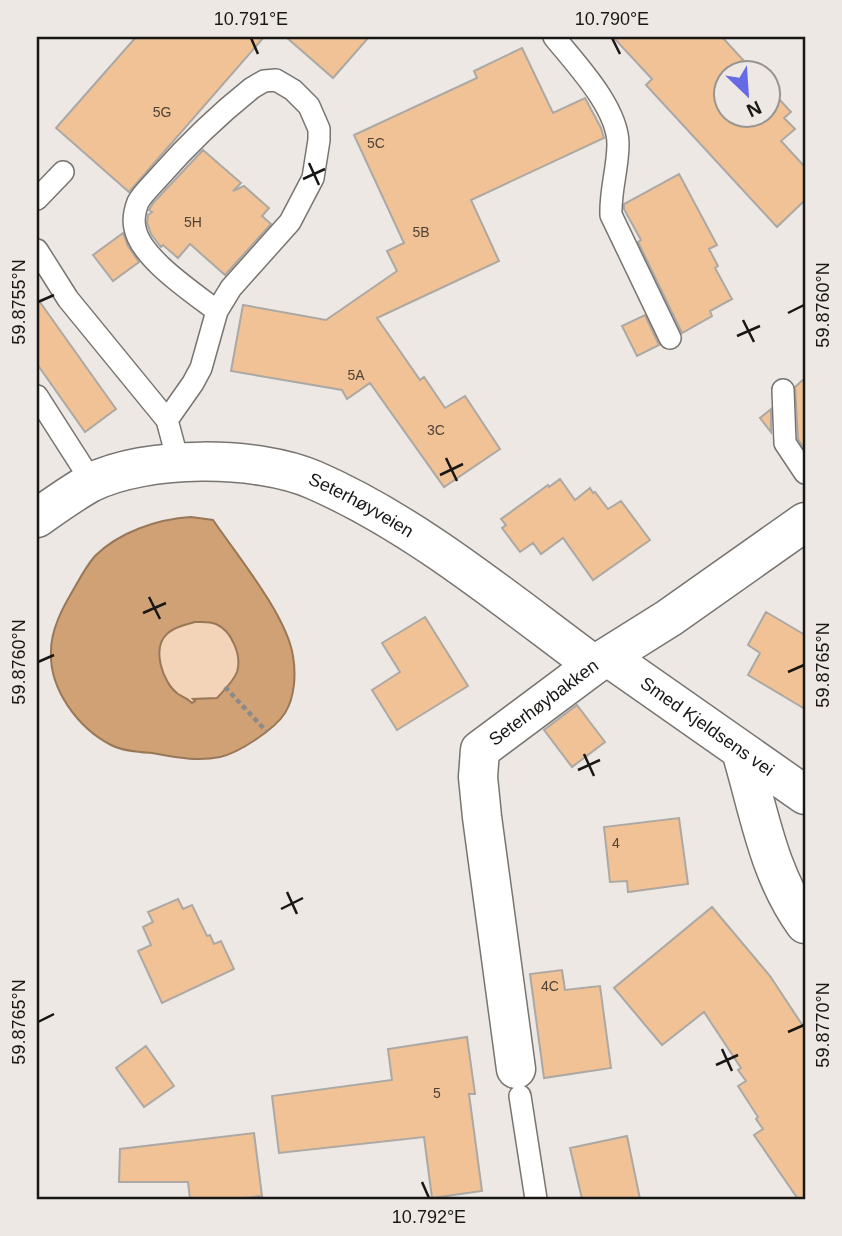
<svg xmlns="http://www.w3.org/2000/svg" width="842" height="1236" font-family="Helvetica,sans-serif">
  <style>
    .green { fill: #f3d4b8 }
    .water { fill: #cfa175; stroke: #987858; stroke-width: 2; fill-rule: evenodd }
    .building { fill: #f1c295; stroke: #aca8a3; stroke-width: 2 }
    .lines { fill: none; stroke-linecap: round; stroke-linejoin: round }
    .service-casing { stroke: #787470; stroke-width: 24 }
    .minor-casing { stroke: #787470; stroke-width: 41 }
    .path { stroke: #8d8986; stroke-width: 4.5; stroke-dasharray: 5 3.5; stroke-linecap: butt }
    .service { stroke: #fff; stroke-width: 21 }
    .minor { stroke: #fff; stroke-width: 38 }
    .ticks { fill: none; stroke: #191715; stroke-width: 2.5 }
    .labels { text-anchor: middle; stroke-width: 7; stroke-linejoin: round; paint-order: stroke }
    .number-label { font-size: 14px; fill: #4f4235 }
    .street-label { font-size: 18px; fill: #191715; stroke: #ede8e3 }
    .neatline { fill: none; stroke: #191715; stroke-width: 2.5 }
    .ticks-label { font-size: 18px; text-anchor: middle; fill: #191715 }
  </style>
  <rect width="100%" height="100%" fill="#ede8e3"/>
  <path class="green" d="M 195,622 C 202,622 209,621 216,624 C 232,631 242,656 237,672 C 233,682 224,690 217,698 L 194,699 L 195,701 L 192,703 C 187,698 179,696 174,690 C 162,676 151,647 168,633 C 176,626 185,625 195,622 Z"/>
  <path class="water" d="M 191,517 L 213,520 C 237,555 287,616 293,656 C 296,674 295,697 285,713 C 275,729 239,753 220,757 C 197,762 175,757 152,753 C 139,752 122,751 111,745 C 78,728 49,689 51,651 C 51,630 62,609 72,592 C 79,580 86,566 95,556 C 119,532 158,519 191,517 ZM 195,622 C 202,622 209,621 216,624 C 232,631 242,656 237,672 C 233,682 224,690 217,698 L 193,699 L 195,701 L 192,703 C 188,699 183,697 178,694 C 162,682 151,647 168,633 C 176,626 185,625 195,622 Z"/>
  <path class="building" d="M 136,37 L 264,37 L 129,192 L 56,128 Z
    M 286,37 L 369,37 L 333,78 Z
    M 613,37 L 722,37 L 756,74 L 726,74 L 726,116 L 768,116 L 768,87 L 791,112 L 784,118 L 795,129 L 781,141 L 805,167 L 805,200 L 777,227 L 646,85 L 652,79 Z
    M 522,48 L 553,113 L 585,98 L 601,128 L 604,138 L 471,200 L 499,261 L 377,318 L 420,380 L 424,377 L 445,408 L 465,396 L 500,449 L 444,487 L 370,383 L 347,399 L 342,390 L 231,371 L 243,305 L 326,320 L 397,271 L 387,251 L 404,243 L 354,135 L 477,78 L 474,71 Z
    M 203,150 L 241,183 L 233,191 L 244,186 L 269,208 L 262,216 L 271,224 L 225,275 L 190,244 L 178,258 L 163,245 L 161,247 L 151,234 L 147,223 L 148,215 L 152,212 L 149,210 L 153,203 Z
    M 679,174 L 717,245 L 709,249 L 718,266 L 715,268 L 732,299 L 710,311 L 712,316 L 682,333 L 638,242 L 641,240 L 624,209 L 624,204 Z
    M 123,233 L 128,246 L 139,262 L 113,281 L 93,255 Z
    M 37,298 L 116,409 L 85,432 L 37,364 Z
    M 645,315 L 659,345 L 637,356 L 622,326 Z
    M 805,378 L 805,450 L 798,439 L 795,387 Z
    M 771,409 L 771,432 L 760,418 Z
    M 560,479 L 575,500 L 590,488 L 593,493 L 595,492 L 608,509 L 621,501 L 650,540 L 593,580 L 563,538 L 541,554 L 533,543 L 520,552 L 502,528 L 506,525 L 501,519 L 548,485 L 549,487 Z
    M 766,612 L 805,635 L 805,709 L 748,675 L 760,653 L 748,645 Z
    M 425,617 L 468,686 L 397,730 L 372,690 L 400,672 L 382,643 Z
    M 577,705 L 605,742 L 572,767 L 544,730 Z
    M 679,818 L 688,884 L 628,892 L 627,881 L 610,882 L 604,827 Z
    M 178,899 L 183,909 L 192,905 L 207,936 L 210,935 L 214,944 L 221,941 L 234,969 L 162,1003 L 138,951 L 151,945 L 143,927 L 153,922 L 148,912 Z
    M 712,907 L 770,976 L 805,1029 L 805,1199 L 798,1199 L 754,1135 L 763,1129 L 756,1119 L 758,1117 L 738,1086 L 746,1081 L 738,1070 L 741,1068 L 704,1012 L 662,1045 L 614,988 Z
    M 562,970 L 565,990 L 600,986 L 611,1068 L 544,1078 L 530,974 Z
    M 467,1037 L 475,1094 L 469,1094 L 482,1191 L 432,1198 L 424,1137 L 279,1153 L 272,1096 L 392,1080 L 388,1049 Z
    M 146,1046 L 174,1086 L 144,1107 L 116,1068 Z
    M 254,1133 L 262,1196 L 234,1199 L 190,1199 L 188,1182 L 119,1182 L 120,1149 Z
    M 627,1136 L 640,1199 L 582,1199 L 570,1148 Z"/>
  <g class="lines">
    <defs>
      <path id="service" d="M 554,37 C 576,64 618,108 618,144 C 618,168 610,191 611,215 L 670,338
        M 37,199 L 63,172
        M 37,250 L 68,299 L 167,420 L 178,461
        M 783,390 L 785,443 L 805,473
        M 37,396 L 92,482
        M 167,420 L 193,383 L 201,368 L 217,311 L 231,288 L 290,222 L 313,178 L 319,140 L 319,129 L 309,106 L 293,90 L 276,80 L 264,81 L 252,88 C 218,115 188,144 159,177 C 152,185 143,193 138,202 C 135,210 133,220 135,228 C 140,258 194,293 217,311
        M 520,1096 L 536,1199"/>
      <g id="minor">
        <path id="s1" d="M 37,518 C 54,506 72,493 90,483 C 146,455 257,455 314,480 C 415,524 506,600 594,665"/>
        <path id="s2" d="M 608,657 L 805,795"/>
        <path d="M 741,751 C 759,811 768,873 805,924"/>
        <path id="s3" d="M 516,1069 L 482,817 L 478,777 L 480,750 L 594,665 L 669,618 L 805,522"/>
      </g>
    </defs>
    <use href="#service" class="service-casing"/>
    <use href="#minor" class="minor-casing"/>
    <path class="path" d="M 225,687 L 267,732"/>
    <use href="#service" class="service"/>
    <use href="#minor" class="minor"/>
  </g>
  <path class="ticks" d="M 251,38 L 258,54M 612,38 L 620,54M 309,163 L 319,185M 303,179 L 325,169M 38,302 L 54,295M 788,313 L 804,305M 743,320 L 754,342M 737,336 L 760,326M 446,458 L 457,481M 440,475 L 463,464M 149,597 L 160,619M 143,613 L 166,603M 38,662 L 54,655M 788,672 L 804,665M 584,754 L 594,776M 578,770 L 600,760M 287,892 L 297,914M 281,909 L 303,898M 38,1022 L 54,1014M 788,1032 L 804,1025M 722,1049 L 732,1071M 716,1065 L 738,1055M 422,1182 L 429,1198"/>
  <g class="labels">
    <g class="number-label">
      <text x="162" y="117">5G</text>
      <text x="376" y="148">5C</text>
      <text x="193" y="227">5H</text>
      <text x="421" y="237">5B</text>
      <text x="356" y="380">5A</text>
      <text x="436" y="435">3C</text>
      <text x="616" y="848">4</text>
      <text x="550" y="991">4C</text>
      <text x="437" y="1098">5</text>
    </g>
    <g class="street-label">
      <text dy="6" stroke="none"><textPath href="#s1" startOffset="346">Seterhøyveien</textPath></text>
      <text dy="6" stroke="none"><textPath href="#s3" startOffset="401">Seterhøybakken</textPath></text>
      <text dy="6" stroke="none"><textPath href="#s2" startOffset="121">Smed Kjeldsens vei</textPath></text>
    </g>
  </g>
  <rect width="842" height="1236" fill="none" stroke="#ede8e3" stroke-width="77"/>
  <g transform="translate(747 94) rotate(155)"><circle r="33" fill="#ede8e3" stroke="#989491" stroke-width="2"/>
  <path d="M0-5L12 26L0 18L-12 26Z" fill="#666ae3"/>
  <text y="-10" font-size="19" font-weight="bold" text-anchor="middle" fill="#191715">N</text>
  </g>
  <rect x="38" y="38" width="766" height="1160" class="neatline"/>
  <g class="ticks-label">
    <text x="251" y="25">10.791°E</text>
    <text x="612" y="25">10.790°E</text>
    <text transform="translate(19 302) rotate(-90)" y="6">59.8755°N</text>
    <text transform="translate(823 305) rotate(-90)" y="6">59.8760°N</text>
    <text transform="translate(19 662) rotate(-90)" y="6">59.8760°N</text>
    <text transform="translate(823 665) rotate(-90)" y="6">59.8765°N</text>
    <text transform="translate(19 1022) rotate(-90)" y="6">59.8765°N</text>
    <text transform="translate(823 1025) rotate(-90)" y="6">59.8770°N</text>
    <text x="429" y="1223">10.792°E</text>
  </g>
</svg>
